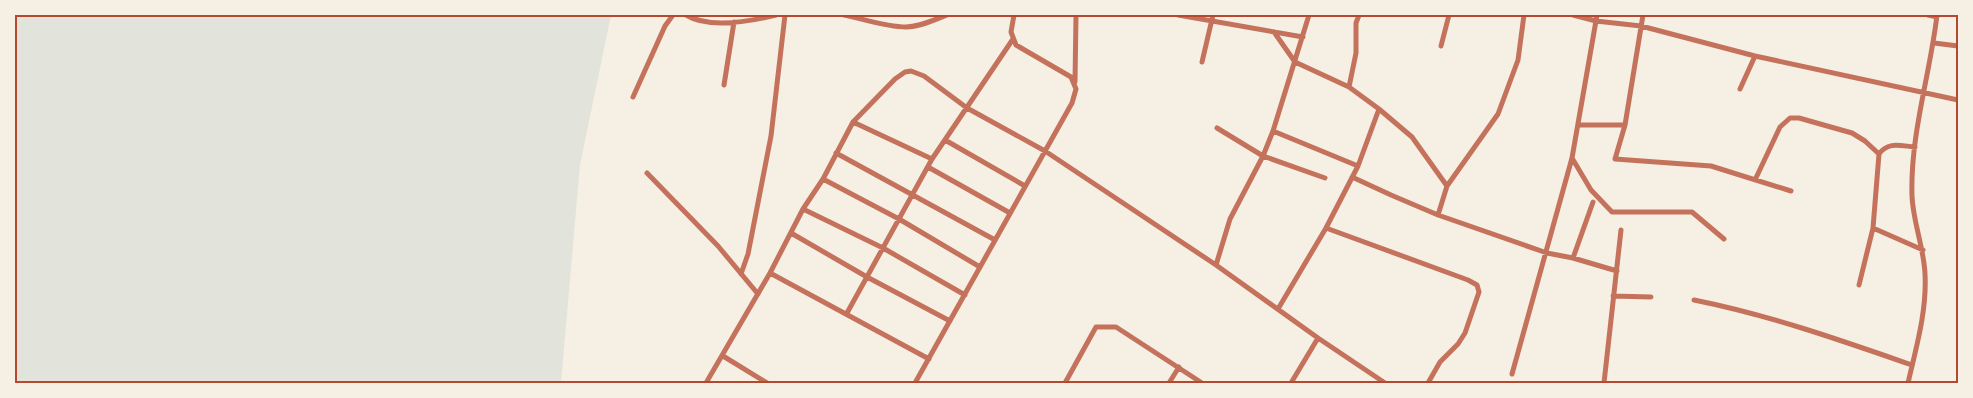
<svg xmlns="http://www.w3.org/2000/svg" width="1973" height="398" font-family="'Open Sans',sans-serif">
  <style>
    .green { fill: #e2e4dc }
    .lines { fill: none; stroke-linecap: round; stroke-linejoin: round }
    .minor { stroke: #c5725c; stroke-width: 5 }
    .neatline { fill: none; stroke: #b5482f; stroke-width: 2 }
  </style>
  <rect width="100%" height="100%" fill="#f6efe4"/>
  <path class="green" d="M 15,15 L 611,15 L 580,165 L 561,383 L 15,383 Z"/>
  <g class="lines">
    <path class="minor" d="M 686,15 C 709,29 752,21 776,15
      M 844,15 C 864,19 886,27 906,27 C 920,27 934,20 947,15
      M 1178,15 L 1303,37
      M 1309,15 L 1273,131 L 1263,156 L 1230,219 L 1216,265 L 1318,338 L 1385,383
      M 1359,15 L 1356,23 L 1356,53 L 1349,87 L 1379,109 L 1412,137 L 1447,186
      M 1573,15 L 1596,21 L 1641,26 L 1755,56 L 1958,100
      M 1643,15 L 1625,125 L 1615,159 L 1711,166 L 1791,191
      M 1928,15 L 1937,17
      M 1274,32 L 1295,62 L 1349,87
      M 1934,43 L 1958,46
      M 1441,46 L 1449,15
      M 1202,62 L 1213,15
      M 1075,82 L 1076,15
      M 724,85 L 734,22
      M 1740,89 L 1755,56
      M 633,97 L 665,26 L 673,15
      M 1379,109 L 1358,166 L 1326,228 L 1468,280 L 1477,285 L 1479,292 L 1465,333 L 1458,344 L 1440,362 L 1428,383
      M 853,122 L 932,159
      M 1578,125 L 1625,125
      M 1217,128 L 1263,156 L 1325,178
      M 1273,131 L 1358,166
      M 945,140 L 1025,186
      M 836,153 L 995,240
      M 1572,158 L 1591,190 L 1612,212 L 1692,212 L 1724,239
      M 928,167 L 1010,213
      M 647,173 L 718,246 L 758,294
      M 1352,177 L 1391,195 L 1438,215 L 1547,253 L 1573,258 L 1617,271
      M 823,179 L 899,219 L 980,267
      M 1755,180 L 1780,127 L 1790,118 L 1799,118 L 1852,133 L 1865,141 L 1879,154
      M 803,209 L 883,248 L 965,295
      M 1438,215 L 1447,186 L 1498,114 L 1518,60 L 1524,15
      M 1873,228 L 1923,250
      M 791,233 L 867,277 L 950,321
      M 1573,258 L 1593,202
      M 770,273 L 929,359
      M 741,274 L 748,254 L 771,136 L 785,15
      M 1859,285 L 1873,228 L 1879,154 C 1888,141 1901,146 1915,147
      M 1613,296 L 1651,297
      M 1694,300 C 1769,315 1840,340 1912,365
      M 1278,309 L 1326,228
      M 847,313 L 932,159 L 1013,39
      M 723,356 L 767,383
      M 1512,374 L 1572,158 L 1597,15
      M 706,383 L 770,273 L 803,209 L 823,179 L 853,122 L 895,79 L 905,72 L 911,71 L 924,76 L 967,108 L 1045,151 L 1216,265
      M 915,383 L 1072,103 L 1076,89 L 1071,77 L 1016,45 L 1011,32 L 1014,15
      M 1065,383 L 1096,327 L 1116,327 L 1202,383
      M 1169,383 L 1179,367
      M 1291,383 L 1318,338
      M 1604,383 L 1621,230
      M 1908,383 C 1916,348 1927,311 1925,274 C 1924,248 1913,222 1912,196 C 1910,135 1930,75 1937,15"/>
  </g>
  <rect width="1973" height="398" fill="none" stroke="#f6efe4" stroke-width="32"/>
  <rect x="16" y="16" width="1941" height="366" class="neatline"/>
</svg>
